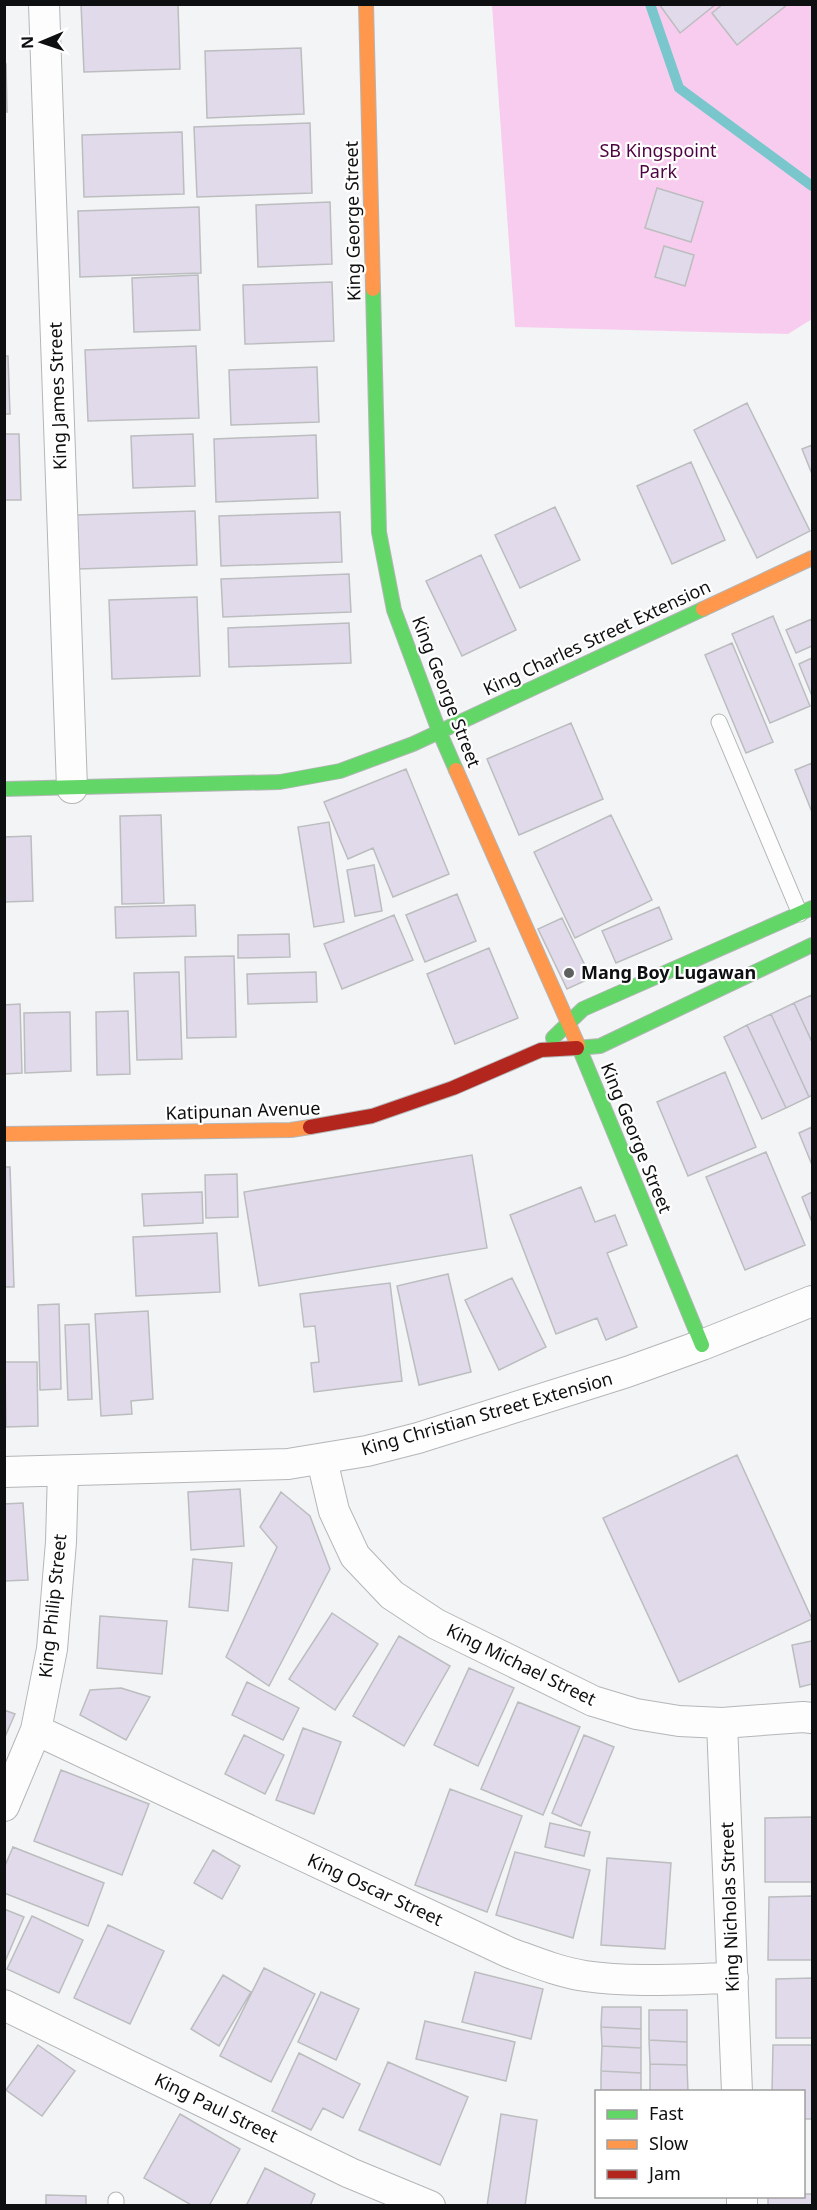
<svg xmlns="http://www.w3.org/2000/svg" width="817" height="2210" font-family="'Noto Sans',sans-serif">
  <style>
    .green { fill: #f8ccee }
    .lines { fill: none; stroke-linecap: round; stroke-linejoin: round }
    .stream { stroke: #79c7cd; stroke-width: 10 }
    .building { fill: #e0daeb; stroke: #bcbdbe; stroke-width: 1.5 }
    .lane-casing { stroke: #b4b6b7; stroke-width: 17 }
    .street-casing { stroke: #b4b6b7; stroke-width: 32 }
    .fast-casing { stroke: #b4b6b7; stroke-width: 16 }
    .slow-casing { stroke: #b4b6b7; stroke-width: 16 }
    .jam-casing { stroke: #b4b6b7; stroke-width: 16 }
    .lane { stroke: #fdfdfe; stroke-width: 15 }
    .street { stroke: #fdfdfe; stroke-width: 30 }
    .fast { stroke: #63d668; stroke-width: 14 }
    .slow { stroke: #ff974d; stroke-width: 14 }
    .jam { stroke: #b3261e; stroke-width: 14 }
    .poi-dot { fill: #5e5f60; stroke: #fff; stroke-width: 2 }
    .labels { text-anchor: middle; stroke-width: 4.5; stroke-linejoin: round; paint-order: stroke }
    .park-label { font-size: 18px; fill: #4d0341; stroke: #fff }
    .street-label { font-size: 18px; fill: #0e0f10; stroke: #fff }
    .poi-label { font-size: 18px; font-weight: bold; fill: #0e0f10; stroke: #fff; text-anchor: start }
  </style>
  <rect width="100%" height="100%" fill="#f2f4f6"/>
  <path class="green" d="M 492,5 L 812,5 L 812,319 L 788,334 L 515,327 Z"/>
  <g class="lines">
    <path class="stream" d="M 650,4 L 679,88 L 812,186"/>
  </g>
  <path class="building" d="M 81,4 L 178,4 L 180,69 L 84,72 Z
    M 659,4 L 716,4 L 680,33 Z
    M 723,4 L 788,4 L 737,45 L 712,13 Z
    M 301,48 L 304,114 L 207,118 L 205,51 Z
    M 4,64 L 6,64 L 7,112 L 4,112 Z
    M 310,123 L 312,193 L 197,197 L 194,127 Z
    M 182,132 L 184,194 L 84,197 L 82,135 Z
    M 657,188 L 703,202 L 691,242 L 645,228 Z
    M 330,202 L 332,264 L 258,267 L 256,205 Z
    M 199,207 L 201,273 L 80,277 L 78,211 Z
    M 664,246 L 694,255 L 685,286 L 655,277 Z
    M 198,275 L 200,330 L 134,332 L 132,278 Z
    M 332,282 L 334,341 L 245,344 L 243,285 Z
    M 196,346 L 199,418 L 88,421 L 85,350 Z
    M 4,356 L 8,356 L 10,414 L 4,414 Z
    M 317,367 L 319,422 L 231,425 L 229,370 Z
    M 747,403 L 810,531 L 757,558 L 694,430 Z
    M 4,434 L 19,434 L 21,500 L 4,500 Z
    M 193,434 L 195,486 L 133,488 L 131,436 Z
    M 316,435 L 318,498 L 216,502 L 214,439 Z
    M 812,445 L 812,474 L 802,449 Z
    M 691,462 L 725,540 L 672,564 L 637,486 Z
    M 555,507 L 580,560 L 520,588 L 495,535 Z
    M 195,511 L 197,565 L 79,569 L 77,515 Z
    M 340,512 L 342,562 L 221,566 L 219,516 Z
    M 481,555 L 516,630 L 462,656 L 426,581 Z
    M 349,574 L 351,612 L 223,617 L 221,579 Z
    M 197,597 L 200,676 L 112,679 L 109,600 Z
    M 773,616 L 810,706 L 770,723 L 732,634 Z
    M 812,619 L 812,646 L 796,653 L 786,630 Z
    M 349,623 L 351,663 L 229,667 L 228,628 Z
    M 732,643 L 773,742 L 746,753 L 705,655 Z
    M 812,658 L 812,696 L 799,664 Z
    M 571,723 L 603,799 L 519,835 L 487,759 Z
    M 812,763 L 812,812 L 795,770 Z
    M 406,769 L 449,874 L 393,897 L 373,848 L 348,859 L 324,802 Z
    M 161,815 L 164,903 L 122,904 L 120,816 Z
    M 611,815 L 652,900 L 575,938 L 534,852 Z
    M 329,822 L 344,922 L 314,927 L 298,827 Z
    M 31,836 L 33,901 L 4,902 L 4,837 Z
    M 374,865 L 382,911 L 355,916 L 347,870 Z
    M 457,894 L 476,941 L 425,962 L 406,915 Z
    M 195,905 L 196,936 L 116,938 L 115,907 Z
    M 659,907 L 672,939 L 616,963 L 602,931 Z
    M 394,915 L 413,960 L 342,989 L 324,944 Z
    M 562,918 L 591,978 L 567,989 L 538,929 Z
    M 289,934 L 290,957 L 238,958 L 238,935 Z
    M 489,948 L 518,1018 L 455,1044 L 427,974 Z
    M 234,956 L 236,1037 L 187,1038 L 185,957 Z
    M 179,972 L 182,1059 L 137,1060 L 134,973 Z
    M 316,972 L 317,1002 L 248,1004 L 247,974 Z
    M 812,995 L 812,1042 L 794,1003 Z
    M 794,1003 L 812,1042 L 812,1095 L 809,1097 L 771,1014 Z
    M 20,1004 L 22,1073 L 4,1074 L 4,1005 Z
    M 128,1011 L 130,1074 L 97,1075 L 96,1012 Z
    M 70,1012 L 71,1071 L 25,1073 L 24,1013 Z
    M 771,1014 L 809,1097 L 786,1108 L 747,1025 Z
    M 747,1025 L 786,1108 L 762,1119 L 724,1037 Z
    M 725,1072 L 756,1147 L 688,1176 L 657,1102 Z
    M 812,1127 L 812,1165 L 799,1133 Z
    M 766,1152 L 805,1245 L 745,1270 L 706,1177 Z
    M 472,1155 L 487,1248 L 259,1286 L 244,1192 Z
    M 4,1167 L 10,1167 L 14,1287 L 4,1287 Z
    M 237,1174 L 238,1217 L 206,1218 L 205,1175 Z
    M 581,1187 L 595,1222 L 615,1215 L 627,1245 L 607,1253 L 637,1327 L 606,1340 L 597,1318 L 556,1334 L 510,1215 Z
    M 202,1192 L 203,1223 L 144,1226 L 142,1194 Z
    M 812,1192 L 812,1222 L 802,1197 Z
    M 217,1233 L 220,1292 L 136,1296 L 133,1237 Z
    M 448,1274 L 471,1372 L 419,1385 L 397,1286 Z
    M 512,1278 L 546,1347 L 499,1370 L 465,1300 Z
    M 390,1283 L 402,1381 L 314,1392 L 311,1363 L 319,1362 L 315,1326 L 304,1327 L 300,1294 Z
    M 59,1304 L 61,1389 L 40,1390 L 38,1305 Z
    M 148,1311 L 153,1399 L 131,1401 L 132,1414 L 101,1416 L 95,1314 Z
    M 89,1324 L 92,1399 L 68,1400 L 65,1325 Z
    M 5,1362 L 37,1362 L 38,1426 L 6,1427 Z
    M 737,1455 L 812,1619 L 679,1682 L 603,1518 Z
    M 240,1489 L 244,1546 L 191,1550 L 188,1492 Z
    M 281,1492 L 310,1516 L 330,1569 L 269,1686 L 226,1657 L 277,1547 L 260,1527 Z
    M 23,1503 L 28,1580 L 4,1581 L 4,1504 Z
    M 193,1559 L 232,1563 L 228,1611 L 189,1607 Z
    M 332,1613 L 378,1644 L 335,1710 L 289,1679 Z
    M 100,1616 L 167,1621 L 162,1674 L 97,1668 Z
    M 399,1636 L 450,1666 L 404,1746 L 353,1716 Z
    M 812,1641 L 812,1684 L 800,1687 L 792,1645 Z
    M 469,1668 L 514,1688 L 478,1766 L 434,1745 Z
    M 247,1682 L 299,1708 L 283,1740 L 232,1715 Z
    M 121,1688 L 150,1697 L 126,1740 L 80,1715 L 90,1690 Z
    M 518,1702 L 580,1727 L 543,1815 L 481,1789 Z
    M 4,1710 L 15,1714 L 4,1739 Z
    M 303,1728 L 341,1742 L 314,1814 L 276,1800 Z
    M 244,1735 L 284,1755 L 265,1794 L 225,1774 Z
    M 584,1735 L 614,1747 L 581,1826 L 552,1813 Z
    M 61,1770 L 149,1804 L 122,1875 L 34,1841 Z
    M 450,1789 L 522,1816 L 487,1912 L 415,1885 Z
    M 812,1817 L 812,1882 L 765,1882 L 765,1818 Z
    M 550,1823 L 590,1832 L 584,1856 L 545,1847 Z
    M 13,1847 L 104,1883 L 88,1926 L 4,1893 L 4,1868 Z
    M 213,1850 L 240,1866 L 222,1899 L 194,1883 Z
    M 515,1852 L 590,1870 L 573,1938 L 496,1915 Z
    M 607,1858 L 671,1863 L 665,1949 L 601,1945 Z
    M 812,1896 L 812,1960 L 768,1960 L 769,1897 Z
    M 4,1909 L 24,1917 L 4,1964 Z
    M 32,1916 L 83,1940 L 59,1993 L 7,1969 Z
    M 108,1925 L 164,1951 L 130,2024 L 74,1998 Z
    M 264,1968 L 315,1994 L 271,2082 L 220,2056 Z
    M 475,1972 L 543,1989 L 531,2039 L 462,2022 Z
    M 223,1975 L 251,1992 L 219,2046 L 191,2029 Z
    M 812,1978 L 812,2038 L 776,2038 L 776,1979 Z
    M 321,1992 L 359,2009 L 336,2060 L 298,2042 Z
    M 602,2007 L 641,2007 L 641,2029 L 601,2027 Z
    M 649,2010 L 687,2010 L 687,2042 L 649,2040 Z
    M 425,2021 L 515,2042 L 506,2081 L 416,2059 Z
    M 601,2027 L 641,2029 L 641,2048 L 602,2046 Z
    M 649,2040 L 687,2042 L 687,2065 L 650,2064 Z
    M 38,2045 L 75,2071 L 42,2116 L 6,2090 Z
    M 773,2045 L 812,2045 L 812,2119 L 804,2119 L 804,2092 L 772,2092 Z
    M 602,2046 L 641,2048 L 641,2073 L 601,2071 Z
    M 299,2053 L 360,2084 L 343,2118 L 323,2108 L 311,2130 L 272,2111 Z
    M 388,2062 L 468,2097 L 440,2165 L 359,2130 Z
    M 650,2064 L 687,2065 L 688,2092 L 650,2092 Z
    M 601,2071 L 641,2073 L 641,2092 L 601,2092 Z
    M 180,2114 L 240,2149 L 209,2206 L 193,2206 L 144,2178 Z
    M 501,2114 L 537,2120 L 525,2206 L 487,2206 Z
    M 265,2168 L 315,2194 L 310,2206 L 246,2206 Z
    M 804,2194 L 812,2194 L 812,2206 L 768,2206 L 768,2196 L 804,2196 Z
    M 46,2195 L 86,2196 L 86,2206 L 46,2206 Z"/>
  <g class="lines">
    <defs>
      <path id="lane" d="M 719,722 L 800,914
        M 116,2206 L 116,2200"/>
      <path id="street" d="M 44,4 L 72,788
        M 322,1460 L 334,1511 L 355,1556 L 392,1595 L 436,1624 L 593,1701 L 636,1714 L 679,1721 L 722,1723 L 803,1717 L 812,1718
        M 4,1472 L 288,1464 L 367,1451 L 418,1438 L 627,1372 L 702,1345 L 812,1301
        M 722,1723 L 737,2092
        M 36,1730 L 510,1953 C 535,1962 559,1972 585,1976 C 634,1983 684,1979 733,1978
        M 4,1806 L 36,1730 L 52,1649 L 61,1542 L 63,1471
        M 4,2005 L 350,2173 L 430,2206
        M 742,2196 L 742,2206"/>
      <path id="fast" d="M 373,289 L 379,532 L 394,610 L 439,731 L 456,770
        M 4,789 L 280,782 L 340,771 L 413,744 L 703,609
        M 553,1038 L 583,1009 L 812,908
        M 578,1045 L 702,1345
        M 577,1048 L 600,1046 L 812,945"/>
      <path id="slow" d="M 366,4 L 373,289
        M 703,609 L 812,558
        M 456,770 L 578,1045
        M 4,1134 L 291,1130 L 310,1127"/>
      <path id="jam" d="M 310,1127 L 372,1116 L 453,1088 L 541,1050 L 577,1048"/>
    </defs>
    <use href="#lane" class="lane-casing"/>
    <use href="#street" class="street-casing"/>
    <use href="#fast" class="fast-casing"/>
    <use href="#slow" class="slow-casing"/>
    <use href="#jam" class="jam-casing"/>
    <use href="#lane" class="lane"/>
    <use href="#street" class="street"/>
    <use href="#fast" class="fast"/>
    <use href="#slow" class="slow"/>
    <use href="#jam" class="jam"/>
  </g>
  <circle class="poi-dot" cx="569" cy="973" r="6"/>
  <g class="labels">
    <g class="park-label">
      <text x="658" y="157">SB Kingspoint<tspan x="658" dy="21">Park</tspan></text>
    </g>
    <g class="street-label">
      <text transform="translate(353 221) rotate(-91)" y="6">King George Street</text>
      <text transform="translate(58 396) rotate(-92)" y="6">King James Street</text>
      <text transform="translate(597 638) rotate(-25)" y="6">King Charles Street Extension</text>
      <text transform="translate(446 692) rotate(69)" y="6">King George Street</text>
      <text transform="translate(243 1111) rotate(-2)" y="6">Katipunan Avenue</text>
      <text transform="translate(636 1138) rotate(68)" y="6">King George Street</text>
      <text transform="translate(487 1414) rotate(-16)" y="6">King Christian Street Extension</text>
      <text transform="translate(53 1606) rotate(-84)" y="6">King Philip Street</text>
      <text transform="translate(521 1665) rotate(26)" y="6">King Michael Street</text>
      <text transform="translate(375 1890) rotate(25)" y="6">King Oscar Street</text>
      <text transform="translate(730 1907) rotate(-92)" y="6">King Nicholas Street</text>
      <text transform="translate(216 2108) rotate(26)" y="6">King Paul Street</text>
    </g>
    <g class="poi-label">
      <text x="581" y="979">Mang Boy Lugawan</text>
    </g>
  </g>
  <rect width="817" height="2210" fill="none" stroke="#0e0f10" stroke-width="12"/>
  <rect x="595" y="2090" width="210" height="108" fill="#ffffff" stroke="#9f9f9f" stroke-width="1.5"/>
  <rect x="607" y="2110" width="30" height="9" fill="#63d668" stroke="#9f9f9f" stroke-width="1.5"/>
  <text x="649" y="2120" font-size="18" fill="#0e0f10">Fast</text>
  <rect x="607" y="2140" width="30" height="9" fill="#ff974d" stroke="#9f9f9f" stroke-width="1.5"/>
  <text x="649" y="2150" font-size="18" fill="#0e0f10">Slow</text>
  <rect x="607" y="2170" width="30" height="9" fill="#b3261e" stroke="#9f9f9f" stroke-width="1.5"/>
  <text x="649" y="2180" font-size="18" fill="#0e0f10">Jam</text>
  <g transform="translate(42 42) rotate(268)" stroke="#ffffff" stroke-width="4.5" paint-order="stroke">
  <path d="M0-4.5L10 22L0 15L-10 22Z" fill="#0e0f10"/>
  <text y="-9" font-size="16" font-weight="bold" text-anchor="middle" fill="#0e0f10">N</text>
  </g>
</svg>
